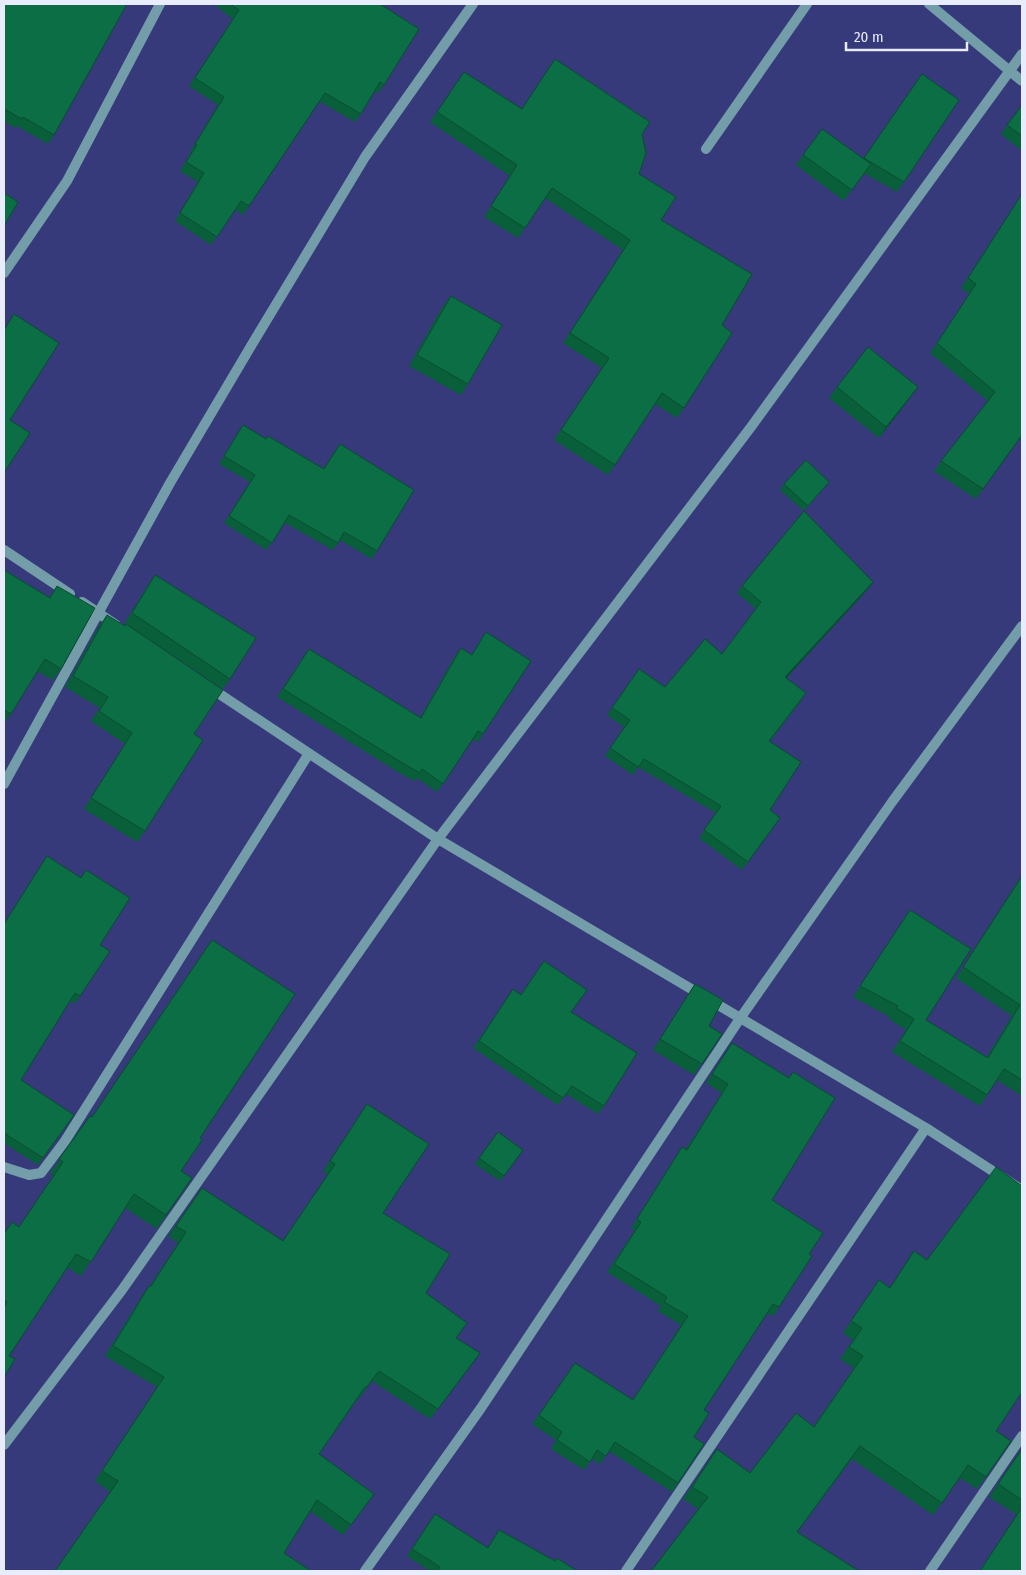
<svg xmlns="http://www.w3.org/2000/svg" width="1026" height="1575" font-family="'Fira Sans Condensed',sans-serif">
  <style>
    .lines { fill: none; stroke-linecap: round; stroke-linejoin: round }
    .minor { stroke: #739da9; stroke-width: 10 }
    .wall { fill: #095f3a }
    .shaded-wall { fill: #084d30 }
    .building { fill: #0b6e44; stroke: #084d30 }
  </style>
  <rect width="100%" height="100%" fill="#36397a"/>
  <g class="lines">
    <path class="minor" d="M 929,4 L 1022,81
      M 706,149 L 807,4
      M 4,273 L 67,181 L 160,4
      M 4,550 L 70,594
      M 82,602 L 116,625
      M 209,687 L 438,839 L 926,1128 L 1022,1190
      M 4,784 L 170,483 L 251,346 L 365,157 L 473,4
      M 4,1167 L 29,1175 L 41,1173 L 65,1141 L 308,755
      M 4,1445 L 122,1290 L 438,839 L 751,427 L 1022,54
      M 365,1571 L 481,1408 L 741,1017 L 892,802 L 1022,626
      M 626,1571 L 926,1128
      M 930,1571 L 1022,1436"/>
  </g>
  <path class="wall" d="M 4,4 L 54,135 L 48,144 L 17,126 L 15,128 L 4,121 Z
    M 218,4 L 380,4 L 384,85 L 378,93 L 375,91 L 355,122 L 319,101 L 243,215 L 235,209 L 211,245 L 175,221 L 198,182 L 180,171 L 191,153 L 190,152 L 218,105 L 189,86 L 233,19 L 216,6 Z
    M 464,72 L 521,109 L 642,134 L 639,174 L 661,220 L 722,325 L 684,408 L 677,418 L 655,404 L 608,475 L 554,440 L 602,368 L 563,343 L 623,250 L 545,198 L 518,238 L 484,217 L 510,176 L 430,122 Z
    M 922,74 L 959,100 L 897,192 L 864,173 L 844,201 L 796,165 L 803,155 L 864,159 Z
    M 1022,105 L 1022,151 L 1001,134 Z
    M 1022,194 L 1022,435 L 976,499 L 934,471 L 988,401 L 930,353 L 970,294 L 961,288 Z
    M 451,296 L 468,384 L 461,395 L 409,366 L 443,306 Z
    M 837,387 L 910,398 L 879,438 L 829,398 Z
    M 243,425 L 266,439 L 324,469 L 340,444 L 377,551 L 372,559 L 340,540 L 333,550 L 285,523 L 266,550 L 224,523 L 250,482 L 219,464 Z
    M 829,482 L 825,487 L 804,511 L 873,582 L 868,589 L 786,678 L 801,701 L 770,741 L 770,810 L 780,818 L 742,870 L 699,838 L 716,813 L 638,767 L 633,775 L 605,756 L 624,727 L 607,715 L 639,669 L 665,687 L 722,654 L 756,609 L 737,593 L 742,586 L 804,511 L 780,490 L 784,484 Z
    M 4,570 L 49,598 L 57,586 L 61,669 L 53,680 L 37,671 L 4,724 Z
    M 155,575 L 230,679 L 223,689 L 125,623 L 148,585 Z
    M 107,615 L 194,734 L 145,831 L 137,842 L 84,809 L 125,744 L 91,721 L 100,708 L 65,687 L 99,626 Z
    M 461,648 L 483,734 L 478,742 L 472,739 L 437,792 L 417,778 L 414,781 L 398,772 L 277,697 L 303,658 L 420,718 L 455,656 Z
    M 47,856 L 100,945 L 80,996 L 75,1004 L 70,1000 L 21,1080 L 74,1115 L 38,1165 L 4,1143 L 4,923 Z
    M 1022,875 L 1022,1096 L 997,1080 L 980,1106 L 892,1052 L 906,1030 L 889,1019 L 890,1017 L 853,997 L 910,910 L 926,1020 L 987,1057 L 1012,1016 L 956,978 Z
    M 695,984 L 709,1026 L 722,1034 L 694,1075 L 653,1050 Z
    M 513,989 L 521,995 L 571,1012 L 604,1106 L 598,1114 L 566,1094 L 558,1105 L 473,1048 Z
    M 732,1043 L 789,1078 L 793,1072 L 772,1200 L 809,1254 L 779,1307 L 773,1316 L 767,1313 L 704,1410 L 694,1437 L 704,1444 L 672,1492 L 609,1451 L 600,1464 L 592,1459 L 584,1470 L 551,1449 L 556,1440 L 532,1424 L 575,1363 L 633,1400 L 681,1325 L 658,1311 L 661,1306 L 607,1272 L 635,1230 L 631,1228 L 676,1156 L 682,1147 L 686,1149 L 722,1093 L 706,1083 Z
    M 367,1104 L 383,1213 L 426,1293 L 456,1338 L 480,1353 L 473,1363 L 430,1419 L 372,1381 L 359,1399 L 358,1398 L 319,1454 L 374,1494 L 343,1535 L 310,1511 L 284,1553 L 110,1492 L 95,1481 L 157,1387 L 105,1356 L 142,1296 L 149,1286 L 150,1286 L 178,1243 L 168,1236 L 202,1188 L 283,1241 L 328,1175 L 323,1171 Z
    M 92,1117 L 200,1138 L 181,1171 L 192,1178 L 157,1229 L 125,1208 L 81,1276 L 67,1267 L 9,1356 L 4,1377 L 4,1233 L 12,1222 L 19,1227 L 54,1176 L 50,1173 Z
    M 498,1132 L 523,1150 L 500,1181 L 475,1164 Z
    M 914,1251 L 996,1431 L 1011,1441 L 977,1489 L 960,1478 L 933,1515 L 852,1459 L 797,1532 L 859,1571 L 652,1571 L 698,1509 L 683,1499 L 717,1449 L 750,1473 L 813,1427 L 854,1368 L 840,1359 L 853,1340 L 843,1333 L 879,1280 L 890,1288 Z
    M 1022,1449 L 1022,1571 L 980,1571 L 1017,1515 L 989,1497 Z
    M 430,1521 L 488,1548 L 499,1530 L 555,1561 L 577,1571 L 430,1571 L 407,1556 Z"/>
  <path class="shaded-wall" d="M 918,387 L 910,398 L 879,438 L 886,427 Z
    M 873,582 L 868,589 L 780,685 L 785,677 Z"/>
  <path class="building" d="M 4,4 L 127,4 L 54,135 L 23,117 L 22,119 L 4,109 Z
    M 230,4 L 380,4 L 419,29 L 384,85 L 380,82 L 361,114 L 325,93 L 249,206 L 241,201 L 217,237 L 180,213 L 204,173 L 186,162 L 197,145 L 195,144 L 224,97 L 195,78 L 239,10 Z
    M 555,59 L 650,122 L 642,134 L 646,153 L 639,174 L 676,197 L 661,220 L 752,274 L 722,325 L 732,333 L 684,408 L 662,393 L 615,465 L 561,430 L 609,358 L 570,333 L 630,240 L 552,188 L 525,228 L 491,206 L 517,165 L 437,112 L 464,72 L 522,109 Z
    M 922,74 L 959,100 L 904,182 L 864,158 Z
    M 1022,105 L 1022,136 L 1007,125 Z
    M 822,129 L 871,164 L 852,190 L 803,155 Z
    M 4,193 L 18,202 L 4,226 Z
    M 1022,194 L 1022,435 L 983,489 L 941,461 L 995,392 L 937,343 L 976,284 L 968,278 Z
    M 451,296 L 502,325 L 468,384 L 417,355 Z
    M 14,314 L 59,343 L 10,420 L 30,433 L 5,471 L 4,471 L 4,330 Z
    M 868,347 L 918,387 L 886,427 L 837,387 Z
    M 243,425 L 266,439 L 268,436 L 324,469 L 340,444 L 414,490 L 377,551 L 344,532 L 338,543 L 289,515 L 272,543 L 229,516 L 255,475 L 224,456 Z
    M 806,460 L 829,482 L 808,506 L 784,484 Z
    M 804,511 L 873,582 L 785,677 L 806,693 L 769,741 L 801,762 L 770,810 L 780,818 L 748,862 L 704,830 L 721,806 L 644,759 L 638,767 L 610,748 L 630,720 L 612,708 L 639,669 L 665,687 L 705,639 L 722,654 L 761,602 L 742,586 Z
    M 4,570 L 50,598 L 57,586 L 95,608 L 61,669 L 45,659 L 11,714 L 4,710 Z
    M 155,575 L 256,638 L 230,679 L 132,613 Z
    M 107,615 L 125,626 L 126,624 L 223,690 L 194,734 L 203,740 L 145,831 L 91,798 L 132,733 L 99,711 L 108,697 L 73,676 Z
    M 486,632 L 531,661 L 483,734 L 478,731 L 443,784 L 422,769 L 420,773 L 404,764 L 283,689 L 309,649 L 421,718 L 461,648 L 472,655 Z
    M 47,856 L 81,878 L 86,870 L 130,898 L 100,945 L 110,951 L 80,996 L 75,993 L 21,1080 L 74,1115 L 43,1158 L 4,1133 L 4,924 Z
    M 1022,876 L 1022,1080 L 1004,1069 L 987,1095 L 900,1041 L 914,1019 L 896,1008 L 898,1006 L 860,986 L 910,910 L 971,949 L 926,1020 L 988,1058 L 1020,1005 L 963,967 Z
    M 212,940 L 295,994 L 200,1138 L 202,1140 L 181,1171 L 192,1178 L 166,1215 L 134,1194 L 91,1262 L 76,1254 L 9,1356 L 15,1359 L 4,1377 L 4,1307 L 7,1302 L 4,1300 L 4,1234 L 12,1222 L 19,1227 L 63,1162 L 59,1159 L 90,1116 L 92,1117 Z
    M 544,961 L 587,990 L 571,1012 L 637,1053 L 604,1106 L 572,1086 L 563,1098 L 479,1041 L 513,989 L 521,995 Z
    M 695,984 L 723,1000 L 709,1026 L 722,1034 L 702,1064 L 660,1039 Z
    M 732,1043 L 789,1078 L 793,1072 L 835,1098 L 772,1200 L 823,1233 L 809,1254 L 812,1256 L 779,1307 L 773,1304 L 704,1410 L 709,1413 L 694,1437 L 704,1444 L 678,1483 L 615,1442 L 606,1456 L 597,1450 L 590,1462 L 557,1440 L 562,1432 L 539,1415 L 575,1363 L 633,1400 L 688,1316 L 664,1302 L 667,1297 L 614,1264 L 641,1222 L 637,1219 L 682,1147 L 687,1150 L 728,1084 L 712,1074 Z
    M 367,1104 L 429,1144 L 383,1213 L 450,1254 L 426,1293 L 467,1323 L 456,1338 L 480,1353 L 438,1409 L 379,1371 L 366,1388 L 365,1387 L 319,1454 L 374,1494 L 351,1525 L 317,1500 L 284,1553 L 311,1571 L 55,1571 L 118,1481 L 102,1471 L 164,1377 L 113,1346 L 149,1286 L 151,1286 L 186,1232 L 176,1226 L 202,1188 L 283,1241 L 335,1164 L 330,1161 Z
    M 498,1132 L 523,1150 L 504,1176 L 479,1158 Z
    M 996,1167 L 1022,1186 L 1022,1392 L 996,1431 L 1011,1441 L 986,1477 L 968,1465 L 942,1503 L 860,1446 L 797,1532 L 859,1571 L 653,1571 L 652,1570 L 708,1497 L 692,1487 L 717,1449 L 750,1473 L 796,1413 L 814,1427 L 863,1356 L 849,1347 L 862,1328 L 851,1321 L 879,1280 L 890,1288 L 914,1251 L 927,1260 Z
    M 1022,1449 L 1022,1500 L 998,1484 Z
    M 1022,1507 L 1022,1571 L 980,1571 Z
    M 435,1514 L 488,1548 L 499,1530 L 555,1561 L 557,1558 L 577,1571 L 437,1571 L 440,1567 L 412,1549 Z"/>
  <rect width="1026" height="1575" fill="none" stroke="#e9ecfc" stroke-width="10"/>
  <path d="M846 42v8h121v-8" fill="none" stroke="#e9ecfc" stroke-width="2.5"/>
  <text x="854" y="42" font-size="15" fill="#e9ecfc" stroke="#36397a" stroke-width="4" paint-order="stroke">20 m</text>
</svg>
